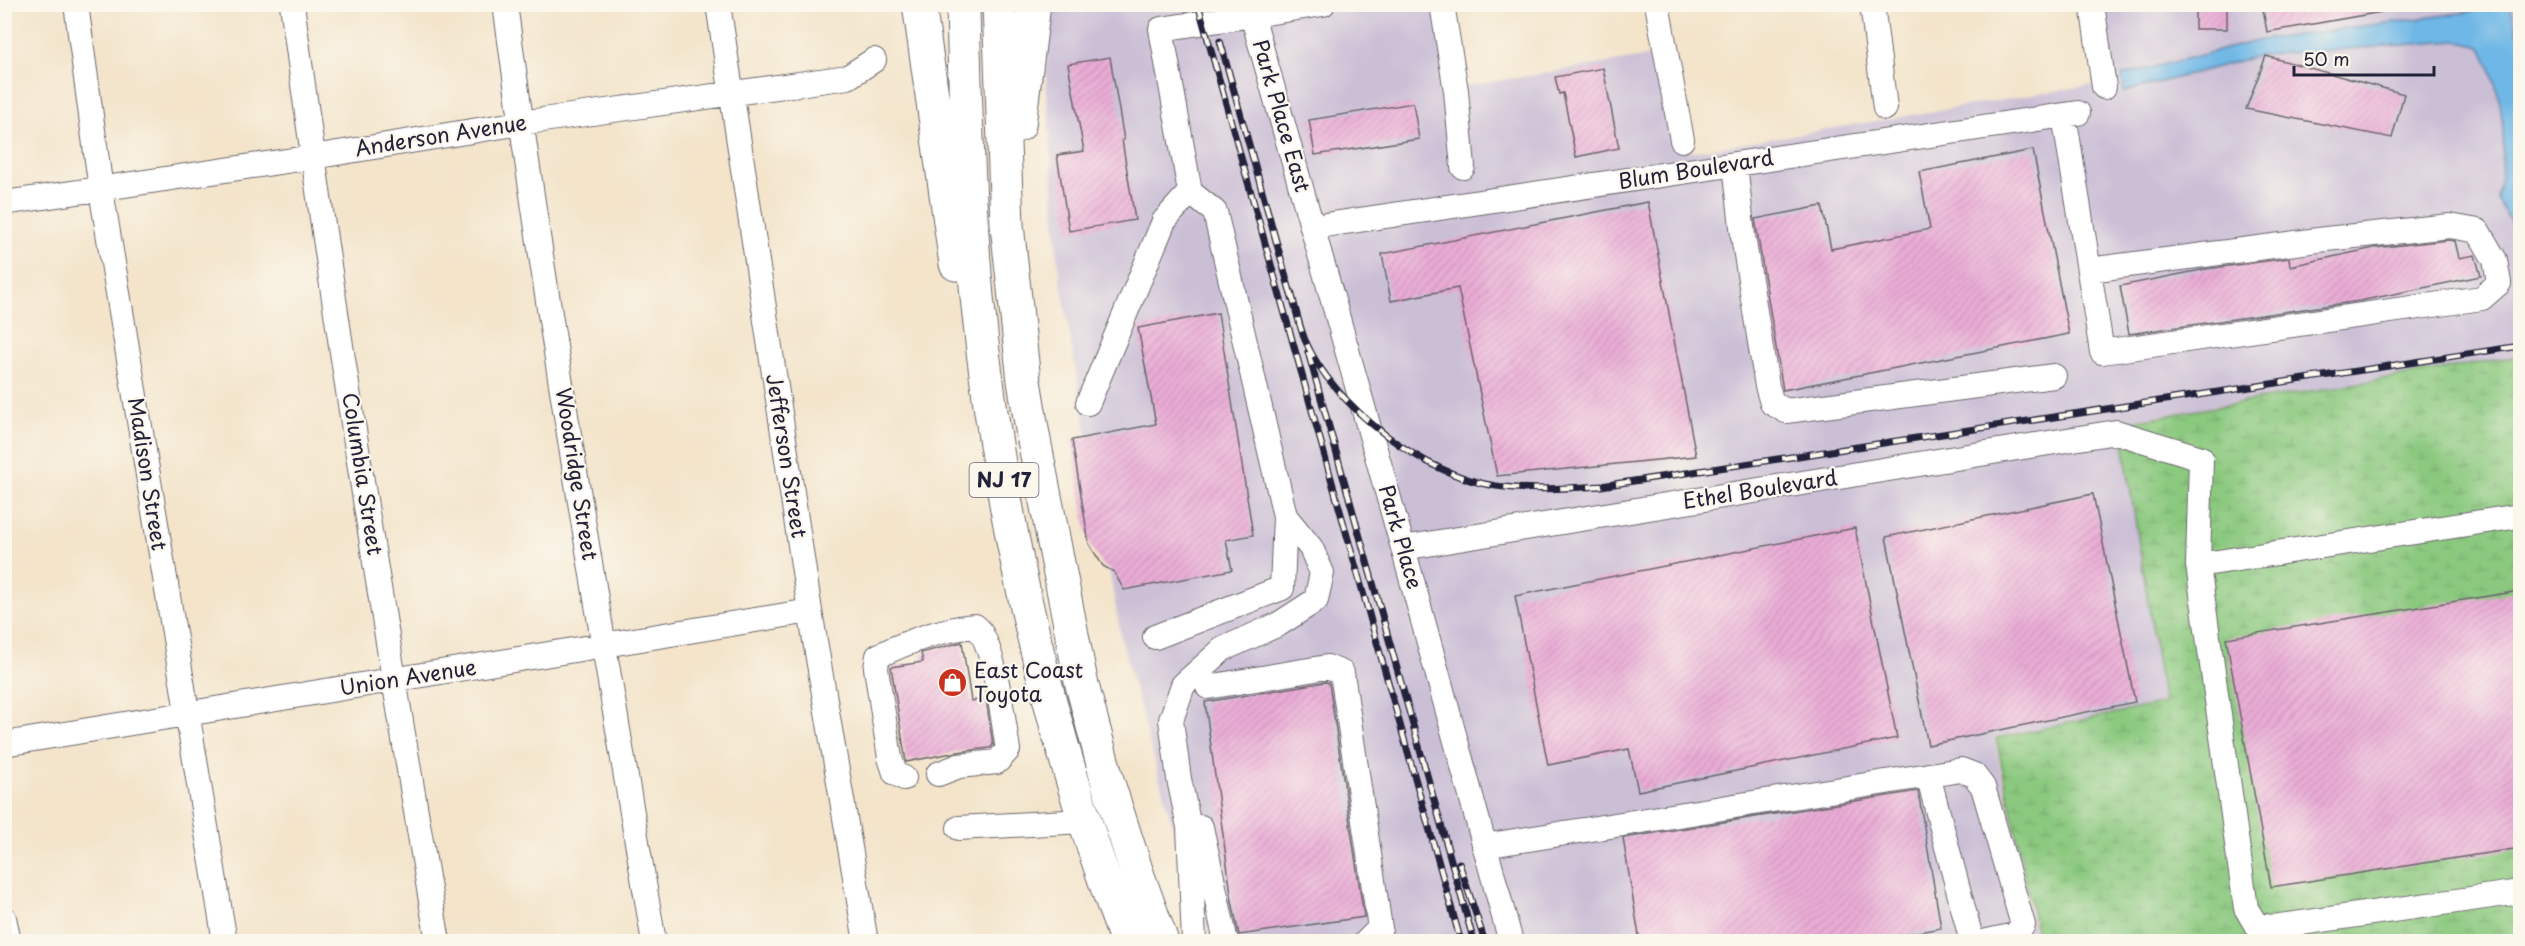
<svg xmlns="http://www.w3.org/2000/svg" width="2525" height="946" font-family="'Playpen Sans',sans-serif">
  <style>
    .industrial { fill: #cbbfd6 }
    .wetland { fill: url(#wetland-marsh); stroke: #56765d; stroke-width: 1.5 }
    .water { fill: #6eb7e6; stroke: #486c90; stroke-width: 1.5 }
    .building { fill: url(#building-hatch) }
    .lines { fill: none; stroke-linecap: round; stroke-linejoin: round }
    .minor-casing { stroke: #6b666d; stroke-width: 26 }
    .highway-casing { stroke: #6b666d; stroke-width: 35 }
    .minor { stroke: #fff; stroke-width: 24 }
    .highway { stroke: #fff; stroke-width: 33 }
    .rail-casing { stroke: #22223b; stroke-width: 7 }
    .rail { stroke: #fbf7ec; stroke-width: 4.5; stroke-dasharray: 14; stroke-linecap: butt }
    .labels { text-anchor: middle; stroke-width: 4.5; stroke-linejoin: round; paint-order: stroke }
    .shield { fill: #fbf7ec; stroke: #636270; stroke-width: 1.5 }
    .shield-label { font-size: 20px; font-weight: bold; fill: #22223b }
    .street-label { font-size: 21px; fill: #22223b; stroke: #fbf7ec }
    .poi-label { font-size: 21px; fill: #22223b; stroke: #fbf7ec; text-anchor: start }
  </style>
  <defs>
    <pattern id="wetland-marsh" width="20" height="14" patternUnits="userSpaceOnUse" patternTransform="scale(1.5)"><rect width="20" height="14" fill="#8bc97f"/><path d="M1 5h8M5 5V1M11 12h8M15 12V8" fill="none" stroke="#78ac6f"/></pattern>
    <pattern id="building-hatch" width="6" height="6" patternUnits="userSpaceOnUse" patternTransform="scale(1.5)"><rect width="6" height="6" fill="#eaacd6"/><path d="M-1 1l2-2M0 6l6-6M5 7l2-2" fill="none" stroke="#c894b9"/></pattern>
  </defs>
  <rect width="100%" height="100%" fill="#fbf7ec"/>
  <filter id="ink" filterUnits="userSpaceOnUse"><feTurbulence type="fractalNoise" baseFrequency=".0167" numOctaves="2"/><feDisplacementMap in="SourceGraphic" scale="12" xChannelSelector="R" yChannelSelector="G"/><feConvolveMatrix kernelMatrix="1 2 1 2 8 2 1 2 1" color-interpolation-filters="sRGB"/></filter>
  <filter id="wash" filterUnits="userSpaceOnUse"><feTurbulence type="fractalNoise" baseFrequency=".008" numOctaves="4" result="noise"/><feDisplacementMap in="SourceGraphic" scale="24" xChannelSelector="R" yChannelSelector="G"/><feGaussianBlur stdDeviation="1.35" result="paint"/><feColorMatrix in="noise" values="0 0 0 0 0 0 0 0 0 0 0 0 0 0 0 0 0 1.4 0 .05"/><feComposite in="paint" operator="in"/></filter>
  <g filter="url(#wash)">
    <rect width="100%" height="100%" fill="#f3e4ca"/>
    <path class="industrial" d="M 1049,5 L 1442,5 L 1455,88 L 1668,53 L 1690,152 L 2103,83 L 2091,5 L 2520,5 L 2520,355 L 2119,422 L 2163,702 L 1994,737 L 2036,941 L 1212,941 L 1182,862 L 1121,638 L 1058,264 L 1046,77 Z"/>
    <path class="wetland" d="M 2520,356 L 2520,941 L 2038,941 L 1996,738 L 2164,703 L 2120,423 Z"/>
    <path class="water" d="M 2474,5 L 2510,5 L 2520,41 L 2520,237 L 2497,200 C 2508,145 2506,98 2481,47 L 2456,41 L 2262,55 L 2124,92 L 2122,75 L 2261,40 L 2475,11 Z"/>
    <g id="blocks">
      <path class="building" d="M 2195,4 L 2227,4 L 2227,29 L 2195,29 Z
        M 2262,4 L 2381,4 L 2381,12 L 2267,32 Z
        M 2266,56 L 2404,94 L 2392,138 L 2246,109 Z
        M 1110,57 L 1124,140 L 1122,140 L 1135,220 L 1069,231 L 1057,155 L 1084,151 L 1068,64 Z
        M 1603,68 L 1619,148 L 1576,157 L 1563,93 L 1559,94 L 1555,77 Z
        M 1413,103 L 1419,139 L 1315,155 L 1309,120 Z
        M 2033,150 L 2069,334 L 1783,390 L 1755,219 L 1822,206 L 1831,249 L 1930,229 L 1919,172 Z
        M 1648,202 L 1696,456 L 1497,476 L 1458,288 L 1391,301 L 1382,254 Z
        M 2449,240 L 2455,241 L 2459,258 L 2475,255 L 2481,276 L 2360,301 L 2129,334 L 2120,286 L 2206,269 L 2289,258 L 2290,266 L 2374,248 Z
        M 1218,313 L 1253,535 L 1226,540 L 1232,570 L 1124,590 L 1114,572 L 1103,566 L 1089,544 L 1072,440 L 1156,424 L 1138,328 Z
        M 2093,494 L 2135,702 L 1928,745 L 1886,537 Z
        M 1855,528 L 1897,738 L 1638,791 L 1629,749 L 1548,765 L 1515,596 Z
        M 2520,591 L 2520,848 L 2271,887 L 2226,638 Z
        M 962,642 L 971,701 L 986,699 L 993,745 L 990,748 L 957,752 L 906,762 L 891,667 L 923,662 L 921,653 Z
        M 1325,682 L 1329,683 L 1364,917 L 1239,935 L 1232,901 L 1205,702 Z
        M 1918,791 L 1941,928 L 1863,942 L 1640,942 L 1623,838 Z"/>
    </g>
  </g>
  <g filter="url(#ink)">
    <use href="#blocks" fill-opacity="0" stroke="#6b666d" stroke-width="1.5"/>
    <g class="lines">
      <defs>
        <path id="minor" d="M 76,4 L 101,190 L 225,942
          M 292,4 C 334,318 385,630 438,942
          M 505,4 C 547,318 601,630 654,942
          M 718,4 L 810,611 L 866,942
          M 1249,4 L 1403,548 L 1511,942
          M 1442,4 L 1456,91 L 1463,167
          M 1657,4 L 1682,140
          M 1872,4 L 1885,108
          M 2092,4 L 2104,87
          M 2064,115 C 2077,194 2089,273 2102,352 L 2482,298 L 2499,283 L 2495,260 L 2478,231 L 2450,226 L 2326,239 L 2089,270
          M 1735,164 L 1743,236 L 1767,386 L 1772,403 L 1786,411 L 2054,376
          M 1190,192 L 1161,29 L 1323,4
          M 4,203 L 313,157 L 521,123 L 848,77 L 874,60
          M 1312,227 L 2078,113
          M 1088,403 L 1164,221 L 1190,192
          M 1403,548 L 2116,432 L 2201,458 L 2198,565 L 2520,516
          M 2198,565 L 2246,908 L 2256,925 L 2272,927 L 2520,892
          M 1155,637 L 1282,588 L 1285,516 L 1215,212 L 1190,192
          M 1208,687 L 1327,667 L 1342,673 L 1380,928 L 1366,942
          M 4,744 L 810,611
          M 1928,775 L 1972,942
          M 904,778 L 895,773 L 890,758 L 876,668 L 878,656 C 909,641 941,629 975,626 C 994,639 1004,725 1008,750 L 997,762 L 959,766 L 938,774
          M 1201,827 L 1226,942
          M 959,828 L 1083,821
          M 1484,846 L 1961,770 L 1974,775 L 1983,787 L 2023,925 L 2015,935 L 1983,942
          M 4,918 L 9,942
          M 1194,942 L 1189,827 L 1179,779 L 1171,720 L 1183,685 L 1223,649 L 1279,624 L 1316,600 L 1322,573 L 1311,548 L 1285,516"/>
        <path id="highway" d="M 919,4 L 956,264
          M 963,4 C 965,102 968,200 977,297 C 999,517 1049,735 1127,942
          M 999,4 L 1007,225 L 1024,381 L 1033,435 L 1081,681 L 1108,783 L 1138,876 L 1162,942
          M 1019,125 L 1034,4"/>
      </defs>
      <use href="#minor" class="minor-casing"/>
      <use href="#highway" class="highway-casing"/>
      <use href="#minor" class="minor"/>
      <use href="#highway" class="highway"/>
      <defs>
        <path id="rail" d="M 1198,4 L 1461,942
          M 1220,41 L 1292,298
          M 1291,291 C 1295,307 1299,325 1305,340 C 1333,406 1425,476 1496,486 C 1531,491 1566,488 1601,486 L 2520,346
          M 1308,352 L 1474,942
          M 1459,863 L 1485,942"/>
      </defs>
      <use href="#rail" class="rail-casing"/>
      <use href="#rail" class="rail"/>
    </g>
  </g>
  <defs>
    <symbol id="shop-disc" viewBox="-11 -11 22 22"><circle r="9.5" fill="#c8321e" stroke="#fbf7ec"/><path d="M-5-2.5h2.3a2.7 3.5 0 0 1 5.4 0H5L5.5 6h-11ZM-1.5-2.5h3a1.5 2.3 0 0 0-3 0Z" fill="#fff"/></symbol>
  </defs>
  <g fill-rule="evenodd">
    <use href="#shop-disc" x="936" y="666" width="33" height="33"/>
  </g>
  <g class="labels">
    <rect class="shield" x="969.5" y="463" width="69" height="34" rx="4.5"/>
    <g class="shield-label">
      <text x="1004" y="487">NJ 17</text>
    </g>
    <g class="street-label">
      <text transform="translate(1281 116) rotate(74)" y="7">Park Place East</text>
      <text transform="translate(441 136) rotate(-9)" y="7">Anderson Avenue</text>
      <text transform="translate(1696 170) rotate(-9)" y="7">Blum Boulevard</text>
      <text transform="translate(786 456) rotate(81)" y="7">Jefferson Street</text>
      <text transform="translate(147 474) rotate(81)" y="7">Madison Street</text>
      <text transform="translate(362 474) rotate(81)" y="7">Columbia Street</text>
      <text transform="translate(576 474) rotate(81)" y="7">Woodridge Street</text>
      <text transform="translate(1760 490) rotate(-9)" y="7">Ethel Boulevard</text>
      <text transform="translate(1400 537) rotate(74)" y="7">Park Place</text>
      <text transform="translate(408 678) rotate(-9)" y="7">Union Avenue</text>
    </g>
    <g class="poi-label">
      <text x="974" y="678">East Coast<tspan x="974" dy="24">Toyota</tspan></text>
    </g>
  </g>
  <rect width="2525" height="946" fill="none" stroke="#fbf7ec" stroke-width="24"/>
  <path d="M2294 66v9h140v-9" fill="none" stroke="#22223b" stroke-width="3"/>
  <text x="2303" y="66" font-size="18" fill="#22223b" stroke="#fbf7ec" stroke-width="4.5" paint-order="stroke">50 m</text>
</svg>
